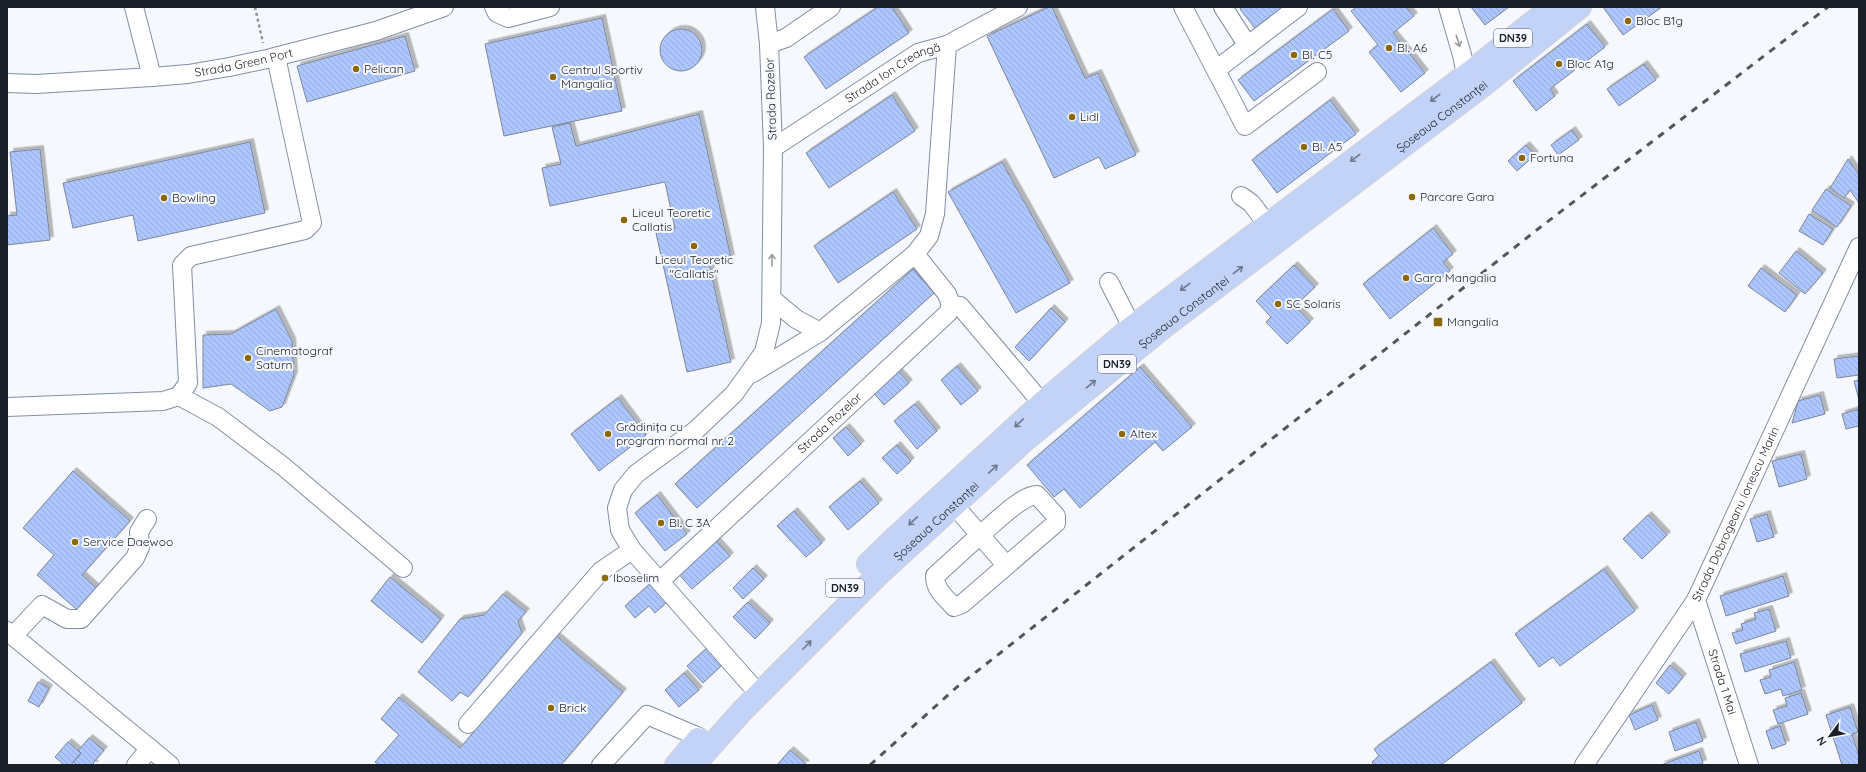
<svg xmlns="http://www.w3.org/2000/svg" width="1866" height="772" font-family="Quicksand,sans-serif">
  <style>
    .building { fill: url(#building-back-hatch); stroke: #7c869b; filter: url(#shadow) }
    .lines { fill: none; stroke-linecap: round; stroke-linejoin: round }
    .minor-casing { stroke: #838da3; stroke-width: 20 }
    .major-casing { stroke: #d1d2d4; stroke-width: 24 }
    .path { stroke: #91939a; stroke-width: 2.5; stroke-dasharray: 3 3; stroke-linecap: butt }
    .minor { stroke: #fff; stroke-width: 18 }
    .major { stroke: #c3d3f7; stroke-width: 22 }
    .rail { stroke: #52565e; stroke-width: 3; stroke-dasharray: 7 7; stroke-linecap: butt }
    .oneway { stroke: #989a9e }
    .oneway2 { stroke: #6f7990 }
    .poi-dot { fill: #8b6808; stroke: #f6f8fd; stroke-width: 1.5 }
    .labels { text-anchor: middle; stroke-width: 4; stroke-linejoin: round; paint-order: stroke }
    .shield { fill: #f6f8fd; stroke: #5d6068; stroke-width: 1 }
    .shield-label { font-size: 11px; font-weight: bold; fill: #1b1f28 }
    .poi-label { font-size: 12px; fill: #1b1f28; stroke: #f6f8fd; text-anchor: start }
    .street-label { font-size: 12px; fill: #1b1f28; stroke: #f6f8fd }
  </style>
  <defs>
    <pattern id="building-back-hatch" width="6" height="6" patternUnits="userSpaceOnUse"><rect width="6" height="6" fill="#adc6fd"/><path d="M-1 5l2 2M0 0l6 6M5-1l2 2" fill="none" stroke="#94aad9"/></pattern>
    <filter id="shadow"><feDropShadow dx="3.5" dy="-3.5" stdDeviation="0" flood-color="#0004"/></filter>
  </defs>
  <rect width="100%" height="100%" fill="#f6f8fd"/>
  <path class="building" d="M 878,7 L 892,7 L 909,33 L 826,89 L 804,57 Z
    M 1049,7 L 1052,7 L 1085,78 L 1098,73 L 1136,155 L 1105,169 L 1099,157 L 1054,178 L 987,36 Z
    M 1243,7 L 1287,7 L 1257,31 L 1240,9 Z
    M 1357,7 L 1406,7 L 1414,16 L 1393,33 L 1425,73 L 1401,92 L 1369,52 L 1378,45 L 1351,11 Z
    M 1471,7 L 1509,7 L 1485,25 Z
    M 1603,7 L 1662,7 L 1623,35 Z
    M 1333,9 L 1349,31 L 1254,101 L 1238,80 Z
    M 602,18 L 622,111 L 504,136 L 485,44 Z
    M 1587,24 L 1605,47 L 1550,89 L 1555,96 L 1536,111 L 1513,81 Z
    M660 50a21 21 0 1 1 42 0a21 21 0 1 1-42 0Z
    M 405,36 L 415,71 L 307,102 L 297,66 Z
    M 1644,64 L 1656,80 L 1619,106 L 1607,89 Z
    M 892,95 L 915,131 L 829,188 L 806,153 Z
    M 1330,100 L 1356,134 L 1277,193 L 1252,160 Z
    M 699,114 L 731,258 L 709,263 L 731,362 L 687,372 L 656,233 L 675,229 L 665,182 L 550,206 L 542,168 L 561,164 L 552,127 L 570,123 L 576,146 Z
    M 1572,130 L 1579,140 L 1558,155 L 1551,145 Z
    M 250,142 L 265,213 L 138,241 L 133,215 L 73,228 L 63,183 Z
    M 1526,145 L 1535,155 L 1517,171 L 1508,161 Z
    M 40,149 L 50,240 L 7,245 L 7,216 L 17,215 L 10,152 Z
    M 1848,159 L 1859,175 L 1859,203 L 1850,190 L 1844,198 L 1830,188 Z
    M 1002,162 L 1070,283 L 1016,313 L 948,192 Z
    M 1826,189 L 1851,206 L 1837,227 L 1812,210 Z
    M 893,192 L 917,229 L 838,283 L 814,246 Z
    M 1809,214 L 1833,229 L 1823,245 L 1799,231 Z
    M 1433,228 L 1453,254 L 1443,262 L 1450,271 L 1390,319 L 1363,284 Z
    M 1796,251 L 1823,273 L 1805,294 L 1779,273 Z
    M 1294,265 L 1315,287 L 1295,306 L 1310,322 L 1287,344 L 1266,322 L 1271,317 L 1256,301 Z
    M 1761,268 L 1797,295 L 1785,312 L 1748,286 Z
    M 913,269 L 934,293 L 697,508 L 675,484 Z
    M 1051,308 L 1065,322 L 1029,361 L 1015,347 Z
    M 276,309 L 292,341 L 294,375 L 282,407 L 270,411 L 231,384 L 203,388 L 203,335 L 231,334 Z
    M 1859,356 L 1859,375 L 1837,378 L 1834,359 Z
    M 957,366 L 978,391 L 961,405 L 941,380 Z
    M 1140,367 L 1192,427 L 1163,451 L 1155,442 L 1080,508 L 1064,489 L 1054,497 L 1027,465 Z
    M 898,371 L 909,383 L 884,405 L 873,392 Z
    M 1859,380 L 1859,400 L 1854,381 Z
    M 1820,395 L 1825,414 L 1792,423 L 1798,401 Z
    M 618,398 L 646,435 L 599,471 L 571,434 Z
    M 915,404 L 937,431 L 917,449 L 894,421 Z
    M 1859,409 L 1859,426 L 1846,429 L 1842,414 Z
    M 846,427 L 861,444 L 848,456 L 833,438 Z
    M 897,445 L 911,461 L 897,474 L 882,458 Z
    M 1801,454 L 1807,479 L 1779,487 L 1772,461 Z
    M 73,471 L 130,521 L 82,575 L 102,593 L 83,615 L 37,575 L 54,555 L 23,528 Z
    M 860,481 L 879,503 L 848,530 L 829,507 Z
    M 657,495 L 687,534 L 665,551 L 635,513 Z
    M 794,511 L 822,543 L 806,557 L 777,526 Z
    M 1767,514 L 1774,537 L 1757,542 L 1750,519 Z
    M 1648,515 L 1667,535 L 1642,559 L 1623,539 Z
    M 713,537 L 730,556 L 692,589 L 675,570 Z
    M 753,568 L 764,579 L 743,599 L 733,588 Z
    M 1604,569 L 1635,611 L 1560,666 L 1553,657 L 1539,667 L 1515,634 Z
    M 1783,576 L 1789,596 L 1726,616 L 1720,596 Z
    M 390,577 L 441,619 L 422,643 L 371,601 Z
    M 652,582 L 668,601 L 655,613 L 649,606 L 635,618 L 625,606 Z
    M 503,594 L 526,612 L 518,621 L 522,633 L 468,697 L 460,692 L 452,701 L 418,672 L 460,619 L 484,615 Z
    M 748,602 L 770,623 L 755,639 L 733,617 Z
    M 1769,609 L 1776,631 L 1736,644 L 1732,633 L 1743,630 L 1741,624 L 1756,619 L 1754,613 Z
    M 555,635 L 623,692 L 561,765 L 379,765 L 375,762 L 399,735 L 381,719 L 399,697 L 460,748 Z
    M 1786,641 L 1791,658 L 1745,672 L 1740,654 Z
    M 707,648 L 722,665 L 703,683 L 687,666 Z
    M 1491,662 L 1522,703 L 1441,765 L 1374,765 L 1372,762 L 1379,756 L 1374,749 Z
    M 1794,662 L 1802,690 L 1783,696 L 1781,689 L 1765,694 L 1760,680 L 1771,677 L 1769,670 Z
    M 1670,665 L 1683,677 L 1669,694 L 1656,683 Z
    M 684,673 L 699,690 L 679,707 L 665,690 Z
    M 38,682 L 49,688 L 39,707 L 28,701 Z
    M 1801,693 L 1808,714 L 1778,724 L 1773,710 L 1787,706 L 1785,698 Z
    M 1652,705 L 1658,720 L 1635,730 L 1629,715 Z
    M 1850,707 L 1858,732 L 1852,734 L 1859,756 L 1859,765 L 1842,765 L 1826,715 Z
    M 1696,722 L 1703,741 L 1675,751 L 1669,732 Z
    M 1780,726 L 1786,744 L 1772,749 L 1766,731 Z
    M 89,738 L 104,750 L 93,763 L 95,765 L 77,765 L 73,762 L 81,753 L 78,751 Z
    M 68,742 L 81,753 L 71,765 L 64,765 L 55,757 Z
    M 790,750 L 806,764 L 805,765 L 777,765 Z
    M 1699,751 L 1703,763 L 1698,765 L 1661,765 Z"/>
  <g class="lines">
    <defs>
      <g id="minor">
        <path d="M 134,7 L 152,77"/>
        <path d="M 494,7 L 497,13 L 508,18 L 550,7"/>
        <path d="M 1183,7 L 1245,126 L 1317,72"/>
        <path d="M 1223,7 L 1248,46"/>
        <path d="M 1448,7 L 1462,55 L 1466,75"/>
        <path d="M 769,44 L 786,38 L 831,7"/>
        <path d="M 1216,70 L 1298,7"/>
        <path id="s1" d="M 7,83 L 36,84 L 152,77 L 188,74 L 229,67 L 267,59 L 376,31 L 444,7"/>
        <path id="s2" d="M 773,148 L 918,53 L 947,45 L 1018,7"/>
        <path d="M 1241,196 L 1251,203 L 1268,225"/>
        <path d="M 1109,282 L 1132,327"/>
        <path d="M 772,299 L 796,319 L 820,332 L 915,254 L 929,236 L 935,214 L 947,45"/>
        <path d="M 951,305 L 960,306 L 1042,403"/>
        <path d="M 753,373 L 820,332"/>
        <path d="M 179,396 L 218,417 L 284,467 L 403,568"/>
        <path d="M 7,407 L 163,401 L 179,396 L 188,383 L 182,265 L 191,256 L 305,230 L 312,223 L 276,57"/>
        <path d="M 954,505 L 980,535 L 935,576 C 935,590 945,597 954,607 L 962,604 L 1056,523 L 1056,516 L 1037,495 C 1021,495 994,524 980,535 L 1006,565"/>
        <path id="s3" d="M 660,581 L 948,313 L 951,305 L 947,294 L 915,254"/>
        <path id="s4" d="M 1696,600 L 1749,765"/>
        <path d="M 7,631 L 170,765"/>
        <path d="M 13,636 L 42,605 L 67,619 L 81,619 L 135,558 L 140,547 L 139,532 L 147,519"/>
        <path d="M 750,684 L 632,550 L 620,530 L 617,508 L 623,490 L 636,474 L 696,430 L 734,394 L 764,352 L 771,323 L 773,148 L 769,44 L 765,7"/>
        <path d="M 468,724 L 601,571 L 632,550"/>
        <path d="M 136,765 L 150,748"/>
        <path d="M 601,765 L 647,715 L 699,737"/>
        <path id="s5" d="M 1584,765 L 1696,600 L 1859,247"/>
      </g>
      <g id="major">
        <path d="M 868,564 L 897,536 L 1042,403 L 1132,327 L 1474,69 L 1552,7"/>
        <path d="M 676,765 L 698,739"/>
        <path id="s6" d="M 694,765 L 742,711 L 877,576 L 1024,441 L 1165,326 L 1485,84 L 1580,7"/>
      </g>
    </defs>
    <use href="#minor" class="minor-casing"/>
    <use href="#major" class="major-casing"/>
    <path class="path" d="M 255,7 L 263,43"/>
    <use href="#minor" class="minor"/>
    <use href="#major" class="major"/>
    <path class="rail" d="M 870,765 L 957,687 L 1538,229 L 1828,7"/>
  </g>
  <defs><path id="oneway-shaft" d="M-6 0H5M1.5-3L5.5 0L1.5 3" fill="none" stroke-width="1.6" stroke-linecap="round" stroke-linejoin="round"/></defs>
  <g class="oneway">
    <use href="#oneway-shaft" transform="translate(1458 41) rotate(73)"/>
    <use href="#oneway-shaft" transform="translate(772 260) rotate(-89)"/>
  </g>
  <g class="oneway2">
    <use href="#oneway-shaft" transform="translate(1435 98) rotate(143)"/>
    <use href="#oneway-shaft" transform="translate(1355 158) rotate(143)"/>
    <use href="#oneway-shaft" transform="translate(1238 270) rotate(-37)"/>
    <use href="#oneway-shaft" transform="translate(1185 287) rotate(143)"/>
    <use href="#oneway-shaft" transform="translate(1091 384) rotate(-40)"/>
    <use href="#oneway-shaft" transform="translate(1019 423) rotate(137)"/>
    <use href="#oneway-shaft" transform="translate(993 469) rotate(-43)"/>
    <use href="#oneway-shaft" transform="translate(913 521) rotate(137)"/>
    <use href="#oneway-shaft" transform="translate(807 645) rotate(-45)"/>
  </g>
  <g class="poi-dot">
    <circle cx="1628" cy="21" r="4"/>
    <circle cx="1389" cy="48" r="4"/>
    <circle cx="1294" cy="55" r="4"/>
    <circle cx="1559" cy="64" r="4"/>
    <circle cx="356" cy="69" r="4"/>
    <circle cx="553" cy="77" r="4"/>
    <circle cx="1072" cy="117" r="4"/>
    <circle cx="1304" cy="147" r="4"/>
    <circle cx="1522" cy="158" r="4"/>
    <circle cx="1412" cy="197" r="4"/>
    <circle cx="164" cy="198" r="4"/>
    <circle cx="624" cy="220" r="4"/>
    <circle cx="694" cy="246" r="4"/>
    <circle cx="1406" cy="278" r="4"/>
    <circle cx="1278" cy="304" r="4"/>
    <rect x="1433" y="317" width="10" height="10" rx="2"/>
    <circle cx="248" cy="358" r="4"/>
    <circle cx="608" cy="434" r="4"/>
    <circle cx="1122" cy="434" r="4"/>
    <circle cx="661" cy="523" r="4"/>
    <circle cx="75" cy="542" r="4"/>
    <circle cx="605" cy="578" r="4"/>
    <circle cx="551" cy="708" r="4"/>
  </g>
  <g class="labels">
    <g class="shield">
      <rect x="1494" y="29" width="38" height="18" rx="3"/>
      <rect x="1098" y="355" width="38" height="18" rx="3"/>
      <rect x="826" y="579" width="38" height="18" rx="3"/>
    </g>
    <g class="shield-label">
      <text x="1513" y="42">DN39</text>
      <text x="1117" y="368">DN39</text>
      <text x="845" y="592">DN39</text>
    </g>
    <g class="poi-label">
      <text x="1636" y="25">Bloc B1g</text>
      <text x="1397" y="52">Bl. A6</text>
      <text x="1302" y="59">Bl. C5</text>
      <text x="1567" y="68">Bloc A1g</text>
      <text x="364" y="73">Pelican</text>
      <text x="561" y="74">Centrul Sportiv<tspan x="561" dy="14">Mangalia</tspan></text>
      <text x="1080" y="121">Lidl</text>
      <text x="1312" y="151">Bl. A5</text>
      <text x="1530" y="162">Fortuna</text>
      <text x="1420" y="201">Parcare Gara</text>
      <text x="172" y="202">Bowling</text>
      <text x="632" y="217">Liceul Teoretic<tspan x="632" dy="14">Callatis</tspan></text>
      <text x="694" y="264" text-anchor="middle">Liceul Teoretic<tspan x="694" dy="14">"Callatis"</tspan></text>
      <text x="1414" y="282">Gara Mangalia</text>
      <text x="1286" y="308">SC Solaris</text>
      <text x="1447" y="326">Mangalia</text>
      <text x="256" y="355">Cinematograf<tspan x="256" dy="14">Saturn</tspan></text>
      <text x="616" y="431">Grădinița cu<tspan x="616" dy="14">program normal nr. 2</tspan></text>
      <text x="1130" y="438">Altex</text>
      <text x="669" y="527">Bl. C 3A</text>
      <text x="83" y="546">Service Daewoo</text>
      <text x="613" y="582">Iboselim</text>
      <text x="559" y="712">Brick</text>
    </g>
    <g class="street-label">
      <text dy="4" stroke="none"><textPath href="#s1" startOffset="238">Strada Green Port</textPath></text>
      <text dy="4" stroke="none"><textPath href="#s2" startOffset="142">Strada Ion Creangă</textPath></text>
      <text transform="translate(771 99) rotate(-92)" y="4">Strada Rozelor</text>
      <text dy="4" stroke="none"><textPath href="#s6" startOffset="992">Șoseaua Constanței</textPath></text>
      <text dy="4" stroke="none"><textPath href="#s6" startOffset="668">Șoseaua Constanței</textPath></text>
      <text dy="4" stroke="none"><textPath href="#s3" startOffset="232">Strada Rozelor</textPath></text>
      <text dy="4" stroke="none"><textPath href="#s5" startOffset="294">Strada Dobrogeanu Ionescu Marin</textPath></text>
      <text dy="4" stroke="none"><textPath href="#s6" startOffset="344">Șoseaua Constanței</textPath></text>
      <text dy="4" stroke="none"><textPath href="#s4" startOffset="86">Strada 1 Mai</textPath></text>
    </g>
  </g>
  <rect width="1866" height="772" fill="none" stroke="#1b1f28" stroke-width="16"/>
  <g transform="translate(1830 736) rotate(238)" stroke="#f6f8fd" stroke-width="3" paint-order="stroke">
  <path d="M0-3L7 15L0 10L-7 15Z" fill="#1b1f28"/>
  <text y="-6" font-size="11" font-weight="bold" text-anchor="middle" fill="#1b1f28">N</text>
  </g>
</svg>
